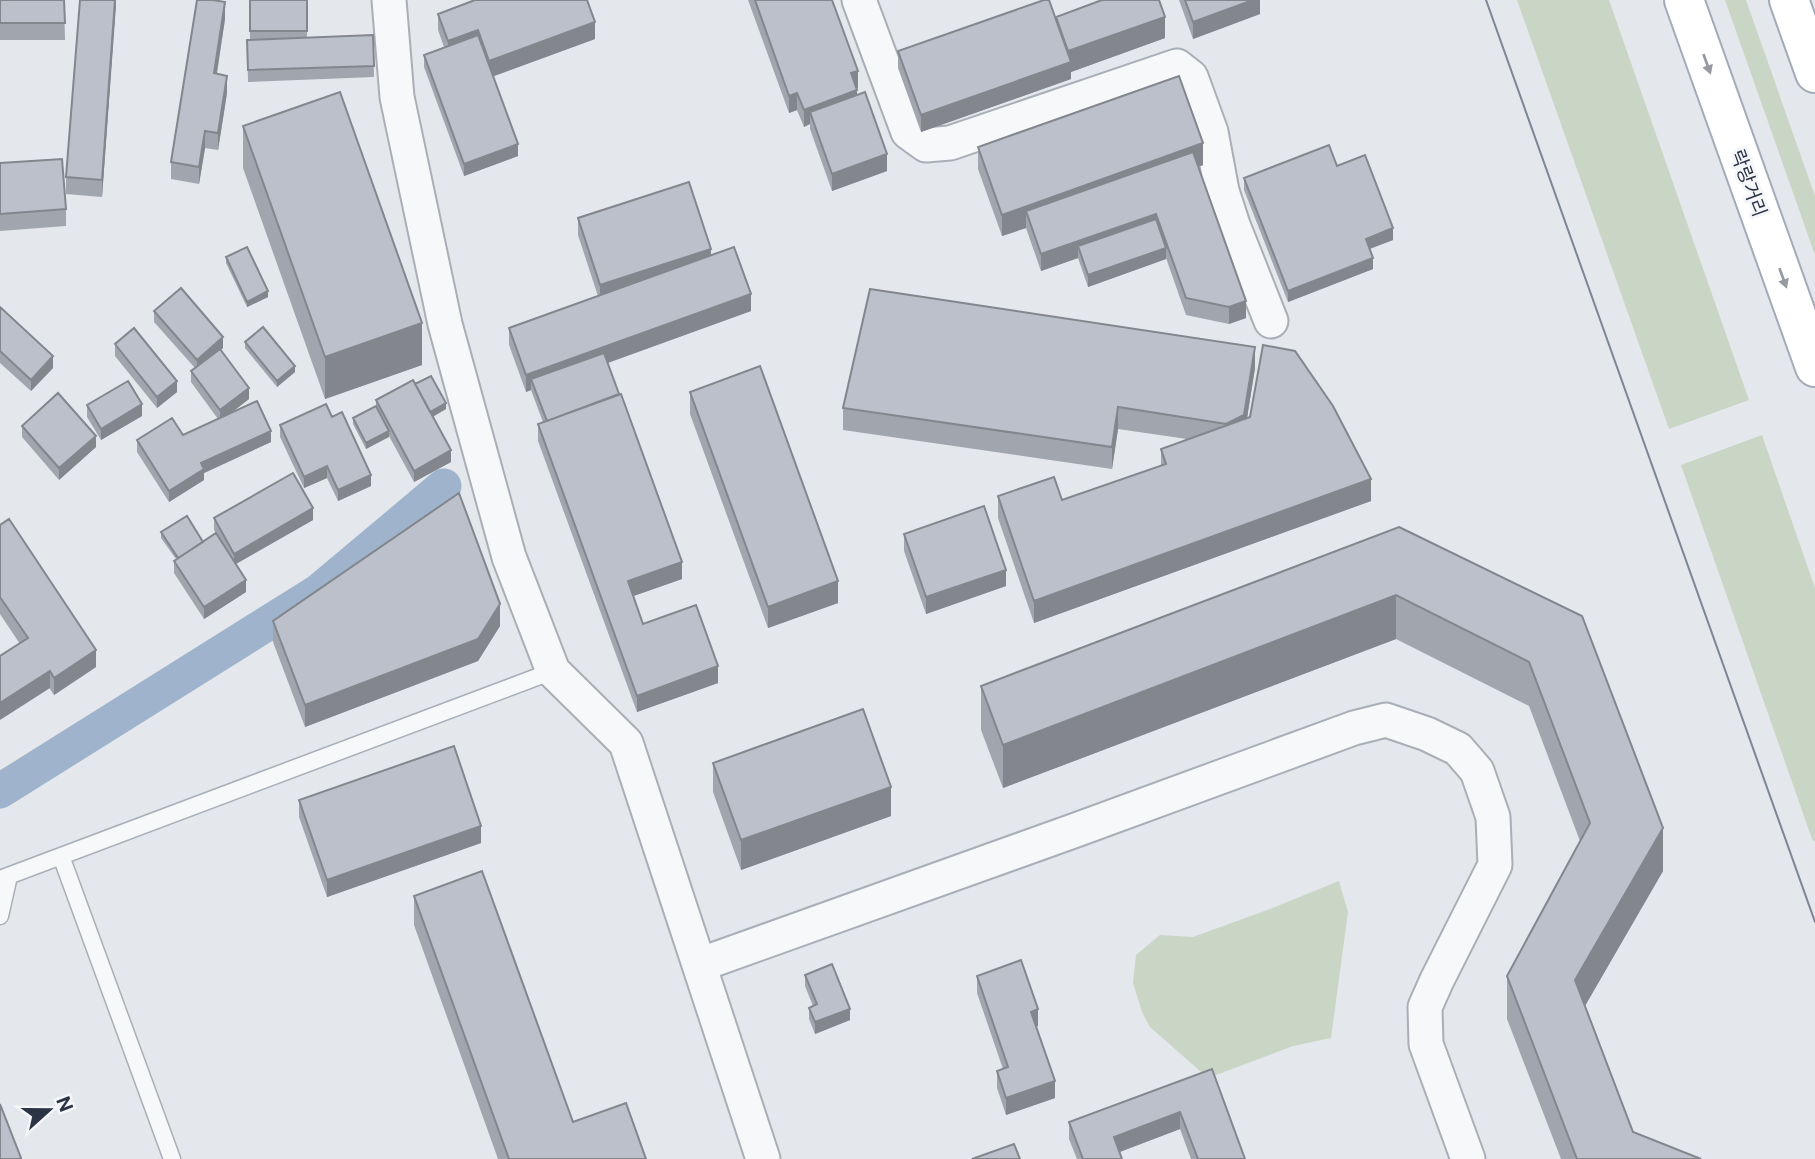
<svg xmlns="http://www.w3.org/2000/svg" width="1815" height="1159" font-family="'Public Sans','Noto Sans KR',sans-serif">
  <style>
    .green { fill: #c9d6c5 }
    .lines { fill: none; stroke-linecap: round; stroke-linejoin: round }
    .canal { stroke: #9fb4cc; stroke-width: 35 }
    .service-casing { stroke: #a9aeb7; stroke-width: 19 }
    .minor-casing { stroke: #a9aeb7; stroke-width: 37 }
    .primary-casing { stroke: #a3abb8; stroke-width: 42 }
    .service { stroke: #f7f8fa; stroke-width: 16 }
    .minor { stroke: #f7f8fa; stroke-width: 33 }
    .primary { stroke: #fff; stroke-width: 38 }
    .tram { stroke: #7d8696; stroke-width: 2 }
    .wall { fill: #a1a5ae }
    .shaded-wall { fill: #83868d }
    .building { fill: #bbc0ca; stroke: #83868d; stroke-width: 2 }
    .oneway { fill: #959aa2 }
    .labels { text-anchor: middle; stroke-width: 6; stroke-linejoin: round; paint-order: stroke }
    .street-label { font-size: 19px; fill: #2b3445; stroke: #f4f6f9 }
  </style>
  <rect width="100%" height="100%" fill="#e4e7ec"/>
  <path class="green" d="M 1517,0 L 1609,0 L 1749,400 L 1669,429 Z
    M 1725,0 L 1746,0 L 1815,196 L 1815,255 Z
    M 1762,435 L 1815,588 L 1815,842 L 1812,839 L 1681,465 Z
    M 1339,881 L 1348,912 L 1331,1038 L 1293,1046 L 1208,1078 L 1150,1027 L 1142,1012 L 1133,983 L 1136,955 L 1160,935 L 1193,937 L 1270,909 Z"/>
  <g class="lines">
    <path class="canal" d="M 0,791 L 319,591 L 444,486"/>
    <defs>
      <path id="service" d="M 61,856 L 172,1159
        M 0,879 L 553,671
        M 0,916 L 9,876"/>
      <path id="minor" d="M 389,0 L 397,97 L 445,324 L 509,557 L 553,671 L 626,743 L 763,1159
        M 859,0 L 908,132 L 926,145 L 950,143 L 1177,66 L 1191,77 L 1211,132 L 1222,191 L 1233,225 L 1271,321
        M 699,965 L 1076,830 L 1354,728 L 1386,720 L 1427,734 L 1458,749 L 1477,771 L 1493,817 L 1495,865 L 1437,980 L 1425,1007 L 1426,1044 L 1468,1159"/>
      <path id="primary" d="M 1684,0 L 1815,367
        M 1789,0 L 1815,73"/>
    </defs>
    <use href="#service" class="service-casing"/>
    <use href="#minor" class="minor-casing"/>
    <use href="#primary" class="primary-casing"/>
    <use href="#service" class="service"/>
    <use href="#minor" class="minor"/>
    <use href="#primary" class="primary"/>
    <path class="tram" d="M 1486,0 L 1815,922"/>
  </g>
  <path class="wall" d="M 0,0 L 64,0 L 65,40 L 0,40 Z
    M 116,0 L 102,197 L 66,194 L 66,177 Z
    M 250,0 L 307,0 L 307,38 L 373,35 L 374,77 L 248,82 L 247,40 L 250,40 Z
    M 748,0 L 832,0 L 858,88 L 857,88 L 857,95 L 887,171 L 832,191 L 810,129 L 810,124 L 804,127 L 797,110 L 789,113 Z
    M 1179,0 L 1260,0 L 1260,14 L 1193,39 Z
    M 438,14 L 595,39 L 493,76 L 518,156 L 464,176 L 424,67 L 424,55 L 444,47 L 438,30 Z
    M 1056,17 L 1165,38 L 1071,72 L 1071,79 L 921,132 L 898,68 L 898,51 L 1056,21 Z
    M 225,19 L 217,74 L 227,93 L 218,150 L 205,148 L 199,184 L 171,179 L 171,162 Z
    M 243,126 L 422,365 L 325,399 L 243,168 Z
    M 978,147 L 1203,165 L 1198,167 L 1246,318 L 1229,324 L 1186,315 L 1166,258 L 1166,259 L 1088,287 L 1078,258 L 1041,271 L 1026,228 L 1002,236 L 978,169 Z
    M 0,163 L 66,209 L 66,226 L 0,231 Z
    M 1337,166 L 1393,240 L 1370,249 L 1373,269 L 1288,302 L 1244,190 L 1244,178 Z
    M 578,218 L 711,255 L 751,311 L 608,363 L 682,579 L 633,596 L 643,624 L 718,683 L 637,712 L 538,441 L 538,424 L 543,422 L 531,390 L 526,392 L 509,345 L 509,328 L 598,296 L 578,235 Z
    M 226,257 L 268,297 L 247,307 L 226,263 Z
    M 0,307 L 53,368 L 31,391 L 0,363 Z
    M 154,311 L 223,348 L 221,350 L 249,399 L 230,414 L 271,442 L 204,473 L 204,480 L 169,502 L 137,452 L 137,440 L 183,435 L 218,419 L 191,382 L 191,371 L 195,368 L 154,322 Z
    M 245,342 L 295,372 L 277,387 L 245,348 Z
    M 115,344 L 177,392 L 157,408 L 115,356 Z
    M 1255,368 L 1247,418 L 1371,501 L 1034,623 L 998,518 L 998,496 L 1062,500 L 1161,466 L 1161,449 L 1187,439 L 1118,429 L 1112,469 L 843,430 L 843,408 Z
    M 415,384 L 446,409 L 433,417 L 451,462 L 414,482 L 389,436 L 366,449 L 353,424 L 353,418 L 376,406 L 376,400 Z
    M 690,392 L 838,603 L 768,628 L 690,414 Z
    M 87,405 L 142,416 L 101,440 L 87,417 Z
    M 332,417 L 371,486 L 338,501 L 327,478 L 304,488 L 280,437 L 280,425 Z
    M 22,426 L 96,447 L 59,480 L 22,437 Z
    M 214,518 L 313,520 L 236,564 L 246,592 L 204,619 L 174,573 L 174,561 L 176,559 L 161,538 L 161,532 L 203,542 L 216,533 L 214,530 Z
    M 0,525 L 96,667 L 54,695 L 0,614 Z
    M 1399,527 L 1582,616 L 1663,871 L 1585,1006 L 1633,1132 L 1701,1159 L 1561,1159 L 1507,1019 L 1507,976 L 1580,841 L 1529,706 L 1396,639 L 1003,788 L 981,730 L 981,686 Z
    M 904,534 L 1006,586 L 926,614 L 904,551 Z
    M 273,621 L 500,626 L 478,661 L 305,727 L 273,642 Z
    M 713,763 L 891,816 L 741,870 L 713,792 Z
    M 299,800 L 481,843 L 327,897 L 299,817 Z
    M 414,896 L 573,1122 L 646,1159 L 498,1159 L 414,925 Z
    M 805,975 L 850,1020 L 815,1034 L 809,1019 L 809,1008 L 813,1006 L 805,986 Z
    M 977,976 L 1038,1026 L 1036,1027 L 1055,1098 L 1006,1115 L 997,1088 L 997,1071 L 1003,1069 L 977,993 Z
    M 1212,1069 L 1245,1159 L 1191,1159 L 1180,1129 L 1120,1152 L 1122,1159 L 1077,1159 L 1069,1139 L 1069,1122 Z"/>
  <path class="shaded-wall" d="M 115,0 L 116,6 L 102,197 L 102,180 Z
    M 1253,0 L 1260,0 L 1260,14 L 1193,39 L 1193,22 Z
    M 225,2 L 225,19 L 214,90 L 214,73 Z
    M 1165,17 L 1165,38 L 1071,72 L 1071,79 L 921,132 L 921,115 L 1068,63 L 1068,51 Z
    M 595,22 L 595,39 L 489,78 L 489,61 Z
    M 478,30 L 478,47 L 448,58 L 448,41 Z
    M 858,71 L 858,88 L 851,90 L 851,73 Z
    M 227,76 L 227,93 L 218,150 L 218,133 Z
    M 857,90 L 857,107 L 810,112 L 810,124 L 804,127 L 804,110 Z
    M 797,93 L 797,110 L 789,113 L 789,96 Z
    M 205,131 L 205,148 L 199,184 L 199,167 Z
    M 1203,143 L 1203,165 L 1031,226 L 1026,211 L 1026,228 L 1002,236 L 1002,215 Z
    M 518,144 L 518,156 L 464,176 L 464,164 Z
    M 887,154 L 887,171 L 832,191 L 832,174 Z
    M 1156,214 L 1156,231 L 1078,246 L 1078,258 L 1041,271 L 1041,254 Z
    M 1393,228 L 1393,240 L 1366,250 L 1366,239 Z
    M 1166,248 L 1166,259 L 1088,287 L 1088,275 Z
    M 711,249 L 711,266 L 600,302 L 600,285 Z
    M 1373,258 L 1373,269 L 1288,302 L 1288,291 Z
    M 268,291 L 268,297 L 247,307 L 247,302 Z
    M 751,294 L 751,311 L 535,389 L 531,379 L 531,390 L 526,392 L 526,375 Z
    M 1246,301 L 1246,318 L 1229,324 L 1229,307 Z
    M 422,323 L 422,365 L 325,399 L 325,357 Z
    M 223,337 L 223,348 L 197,371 L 197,360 Z
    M 1255,347 L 1255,368 L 1244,437 L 1226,445 L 1226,424 Z
    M 53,356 L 53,368 L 31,391 L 31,380 Z
    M 295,366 L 295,372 L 277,387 L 277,381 Z
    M 177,381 L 177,392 L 157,408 L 157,397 Z
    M 249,388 L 249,399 L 220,421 L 220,410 Z
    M 446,403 L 446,409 L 428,419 L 428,413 Z
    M 142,404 L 142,416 L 101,440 L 101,429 Z
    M 1118,407 L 1118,429 L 1112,469 L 1112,447 Z
    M 271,431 L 271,442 L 204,473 L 204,480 L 169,502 L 169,491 L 201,463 Z
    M 389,431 L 389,437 L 366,449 L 366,443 Z
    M 96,436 L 96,447 L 59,480 L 59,468 Z
    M 451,450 L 451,462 L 414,482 L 414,471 Z
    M 327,466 L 327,478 L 304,488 L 304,477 Z
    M 371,475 L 371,486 L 338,501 L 338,490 Z
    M 1371,479 L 1371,501 L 1034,623 L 1034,601 Z
    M 313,508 L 313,520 L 234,565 L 234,554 Z
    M 682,562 L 682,579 L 628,598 L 628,581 Z
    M 1006,570 L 1006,586 L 926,614 L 926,597 Z
    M 246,580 L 246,592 L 204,619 L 204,607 Z
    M 838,581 L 838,603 L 768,628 L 768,607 Z
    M 1396,595 L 1396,639 L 1003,788 L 1003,745 Z
    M 500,604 L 500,626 L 478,661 L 305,727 L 305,705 Z
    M 96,650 L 96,667 L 54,695 L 54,678 Z
    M 718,666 L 718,683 L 637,712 L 637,696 Z
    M 50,671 L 50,688 L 0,720 L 0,703 Z
    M 891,787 L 891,816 L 741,870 L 741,840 Z
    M 481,826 L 481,843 L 327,897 L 327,880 Z
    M 1663,828 L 1663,871 L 1575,1023 L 1575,980 Z
    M 850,1009 L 850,1020 L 815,1034 L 815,1022 Z
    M 1038,1009 L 1038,1026 L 1031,1029 L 1031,1012 Z
    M 1055,1081 L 1055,1098 L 1006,1115 L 1006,1098 Z
    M 1180,1112 L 1180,1129 L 1114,1154 L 1114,1137 Z"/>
  <path class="building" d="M 0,0 L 64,0 L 65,23 L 0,23 Z
    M 80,0 L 115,0 L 102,180 L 66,177 Z
    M 197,0 L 213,0 L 225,2 L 214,73 L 227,76 L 218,133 L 205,131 L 199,167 L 171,162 Z
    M 250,0 L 307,0 L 307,31 L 250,31 Z
    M 475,0 L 587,0 L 595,22 L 489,61 L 478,30 L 448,41 L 438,14 Z
    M 755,0 L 832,0 L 858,71 L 851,73 L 857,90 L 804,110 L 797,93 L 789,96 Z
    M 1044,0 L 1049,0 L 1071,62 L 921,115 L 898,51 Z
    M 1102,0 L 1159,0 L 1165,17 L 1068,51 L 1056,17 Z
    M 1185,0 L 1253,0 L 1193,22 Z
    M 373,35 L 374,66 L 248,70 L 247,40 Z
    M 478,35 L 518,144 L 464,164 L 424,55 Z
    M 1179,76 L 1203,143 L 1002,215 L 978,147 Z
    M 340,92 L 422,323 L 325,357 L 243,126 Z
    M 865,92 L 887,154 L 832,174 L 810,112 Z
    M 1329,145 L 1337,166 L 1365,155 L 1393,228 L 1366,239 L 1373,258 L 1288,291 L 1244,178 Z
    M 1193,152 L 1246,301 L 1229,307 L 1186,298 L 1156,214 L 1041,254 L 1026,211 Z
    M 62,159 L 66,209 L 0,214 L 0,163 Z
    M 689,182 L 711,249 L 600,285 L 578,218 Z
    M 1156,219 L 1166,248 L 1088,275 L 1078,246 Z
    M 247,247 L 268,291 L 247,302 L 226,257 Z
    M 734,247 L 751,294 L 526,375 L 509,328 Z
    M 181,288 L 223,337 L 197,360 L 154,311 Z
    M 870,289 L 1255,347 L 1244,415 L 1226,424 L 1118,407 L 1112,447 L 843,408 Z
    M 0,307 L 53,356 L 31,380 L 0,351 Z
    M 263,327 L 295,366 L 277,381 L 245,342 Z
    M 134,328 L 177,381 L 157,397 L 115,344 Z
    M 1263,345 L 1295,351 L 1333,406 L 1371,479 L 1034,601 L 998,496 L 1054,477 L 1062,500 L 1166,464 L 1161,449 L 1250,417 Z
    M 220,349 L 249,388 L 220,410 L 191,371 Z
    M 604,353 L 619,394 L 547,421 L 531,379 Z
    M 760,366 L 838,581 L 768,607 L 690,392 Z
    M 431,376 L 446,403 L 430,412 L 415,384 Z
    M 413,380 L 451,450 L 414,471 L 376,400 Z
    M 128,381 L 142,404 L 101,429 L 87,405 Z
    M 58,393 L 96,436 L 59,468 L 22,426 Z
    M 621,394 L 682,562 L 628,581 L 643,624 L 696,605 L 718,666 L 637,696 L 538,424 Z
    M 257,401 L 271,431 L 201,463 L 204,469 L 169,491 L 137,440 L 172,418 L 183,435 Z
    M 326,404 L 332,417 L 342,412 L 371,475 L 338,490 L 327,466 L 304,477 L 280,425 Z
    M 376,406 L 389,431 L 366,443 L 353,418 Z
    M 293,473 L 313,508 L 234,554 L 214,518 Z
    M 459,493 L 500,604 L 478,639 L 305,705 L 273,621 Z
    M 984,506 L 1006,570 L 926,597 L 904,534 Z
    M 187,516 L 203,542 L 178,558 L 161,532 Z
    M 9,519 L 96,650 L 54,678 L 50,671 L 0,703 L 0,656 L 28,638 L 0,597 L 0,525 Z
    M 1399,527 L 1582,616 L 1663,828 L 1575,980 L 1633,1132 L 1701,1159 L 1577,1159 L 1507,976 L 1590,823 L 1529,662 L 1396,595 L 1003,745 L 981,686 Z
    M 216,533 L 246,580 L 204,607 L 174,561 Z
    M 863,709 L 891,787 L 741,840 L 713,763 Z
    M 454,746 L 481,826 L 327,880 L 299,800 Z
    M 482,871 L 573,1122 L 626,1103 L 646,1159 L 509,1159 L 414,896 Z
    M 1021,960 L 1038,1009 L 1031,1012 L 1055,1081 L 1006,1098 L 997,1071 L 1008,1067 L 977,976 Z
    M 832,964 L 850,1009 L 815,1022 L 809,1008 L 817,1004 L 805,975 Z
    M 1212,1069 L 1245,1159 L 1198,1159 L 1180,1112 L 1114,1137 L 1122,1159 L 1083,1159 L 1069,1122 Z
    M 0,1104 L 21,1158 L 19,1159 L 0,1159 Z
    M 1014,1144 L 1020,1159 L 972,1159 Z"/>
  <defs><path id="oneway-solid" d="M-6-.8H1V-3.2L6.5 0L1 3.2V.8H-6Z" transform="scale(1.75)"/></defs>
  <g class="oneway">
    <use href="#oneway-solid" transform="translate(1707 64) rotate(70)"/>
    <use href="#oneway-solid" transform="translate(1783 278) rotate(70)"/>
  </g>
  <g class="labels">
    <g class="street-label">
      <text transform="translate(1749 183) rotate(70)" y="7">락랑거리</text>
    </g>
  </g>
  <g transform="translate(49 1110) rotate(69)" stroke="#f4f6f9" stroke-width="5" paint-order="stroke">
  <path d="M0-5L12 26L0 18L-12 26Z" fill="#2b3445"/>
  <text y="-10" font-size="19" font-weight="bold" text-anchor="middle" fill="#2b3445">N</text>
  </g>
</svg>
